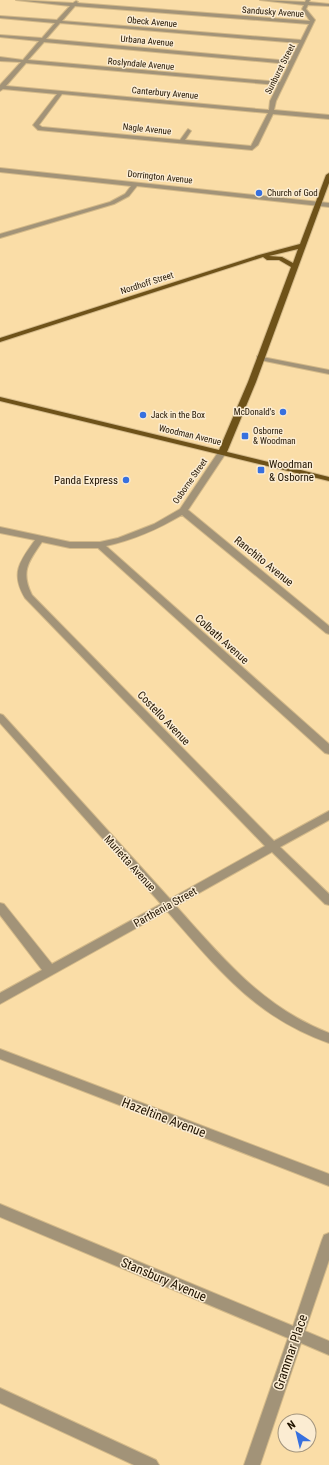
<svg xmlns="http://www.w3.org/2000/svg" width="329" height="1465" font-family="'Roboto Condensed',sans-serif">
  <style>
    .lines { fill: none; stroke-linecap: round; stroke-linejoin: round }
    .minor-casing { stroke: #d3b989; stroke-width: 2 }
    .major-casing { stroke: #d3b989; stroke-width: 2 }
    .minor { fill: #a29378; fill-rule: evenodd }
    .major { fill: #6e5219; fill-rule: evenodd }
    .poi-dot { fill: #3770df; stroke: #fbecd2; stroke-width: 1.5 }
    .labels { text-anchor: middle; stroke-width: 3; stroke-linejoin: round; paint-order: stroke }
    .far-street-label { font-size: 9px; fill: #201300; stroke: #fbecd2 }
    .far-poi-label { font-size: 9px; fill: #201300; stroke: #fbecd2; text-anchor: start }
    .poi-label { font-size: 11px; fill: #201300; stroke: #fbecd2; text-anchor: start }
    .street-label { font-size: 11px; fill: #201300; stroke: #fbecd2 }
    .near-street-label { font-size: 13px; fill: #201300; stroke: #fbecd2 }
  </style>
  <rect width="100%" height="100%" fill="#fadda7"/>
  <g class="lines">
    <defs>
      <path id="minor" d="M 16,0 L 73,3 L 76,1 L 78,2 L 77,3 L 310,21 L 302,9 L 304,5 L 260,0 L 305,2 L 306,0 L 310,0 L 309,2 L 329,4 L 329,6 L 308,5 L 306,9 L 315,20 L 276,101 L 274,110 L 329,115 L 329,119 L 273,114 L 258,145 L 252,150 L 38,130 L 33,125 L 57,94 L 3,89 L 0,91 L 0,85 L 21,62 L 0,61 L 0,57 L 23,60 L 39,41 L 0,37 L 0,35 L 42,38 L 55,23 L 0,18 L 0,16 L 57,20 L 70,6 ZM 75,6 L 309,24 L 301,40 L 62,21 ZM 60,23 L 299,43 L 290,61 L 46,39 ZM 44,42 L 289,64 L 280,82 L 28,60 ZM 26,63 L 278,85 L 270,101 L 269,110 L 6,86 ZM 62,94 L 268,113 L 251,146 L 185,140 L 191,131 L 188,129 L 180,140 L 42,127 L 39,125 Z
        M 0,168 L 329,203 L 329,207 L 137,186 L 129,196 L 114,204 L 0,238 L 0,234 L 110,202 L 125,194 L 131,186 L 0,172 Z
        M 257,356 L 329,370 L 329,374 L 260,360 L 257,360 Z
        M 219,451 L 222,451 L 226,453 L 188,510 L 329,626 L 329,634 L 326,633 L 182,515 C 158,529 134,540 106,546 L 329,744 L 329,754 L 325,753 L 98,548 L 70,548 L 42,542 C 29,561 20,571 32,595 L 274,841 L 329,811 L 329,820 L 280,847 L 329,894 L 329,905 L 325,904 L 272,852 L 176,906 C 223,958 262,1007 329,1033 L 329,1043 C 255,1017 217,968 167,911 L 0,1004 L 0,993 L 42,970 L 0,915 L 0,903 L 4,904 L 52,964 L 161,904 L 0,723 L 0,714 L 3,715 L 170,899 L 265,846 L 25,598 C 10,573 20,561 35,540 L 0,533 L 0,527 L 70,542 L 100,542 L 118,538 L 154,524 L 180,509 Z
        M 0,1049 L 329,1174 L 329,1186 L 0,1059 Z
        M 0,1204 L 293,1326 L 322,1240 L 324,1235 L 329,1233 L 329,1260 L 305,1331 L 329,1341 L 329,1355 L 301,1343 L 260,1465 L 244,1465 L 288,1338 L 0,1217 Z
        M 0,1388 L 156,1460 L 159,1465 L 134,1465 L 0,1403 Z"/>
      <path id="major" d="M 329,173 L 329,183 L 256,382 L 227,452 L 329,477 L 329,481 L 0,401 L 0,397 L 219,450 L 248,382 L 291,267 L 279,260 L 267,260 L 263,257 L 0,342 L 0,338 L 259,255 L 300,244 L 326,175 ZM 298,249 L 293,263 L 282,257 L 269,256 Z"/>
    </defs>
    <use href="#minor" class="minor-casing"/>
    <use href="#major" class="major-casing"/>
    <use href="#minor" class="minor"/>
    <use href="#major" class="major"/>
  </g>
  <g class="poi-dot">
    <circle cx="259" cy="193" r="4"/>
    <circle cx="283" cy="412" r="4"/>
    <circle cx="143" cy="415" r="4"/>
    <rect x="241" y="432" width="8" height="8" rx="2"/>
    <rect x="257" y="466" width="8" height="8" rx="2"/>
    <circle cx="126" cy="480" r="4"/>
  </g>
  <g class="labels">
    <g class="far-street-label">
      <text transform="translate(273 12) rotate(4)" y="3">Sandusky Avenue</text>
      <text transform="translate(152 22) rotate(5)" y="3">Obeck Avenue</text>
      <text transform="translate(147 41) rotate(5)" y="3">Urbana Avenue</text>
      <text transform="translate(141 64) rotate(5)" y="3">Roslyndale Avenue</text>
      <text transform="translate(280 69) rotate(-63)" y="3">Sunburst Street</text>
      <text transform="translate(165 93) rotate(5)" y="3">Canterbury Avenue</text>
      <text transform="translate(147 129) rotate(6)" y="3">Nagle Avenue</text>
      <text transform="translate(160 177) rotate(6)" y="3">Dorrington Avenue</text>
      <text transform="translate(147 283) rotate(-18)" y="3">Nordhoff Street</text>
      <text transform="translate(190 435) rotate(13)" y="3">Woodman Avenue</text>
      <text transform="translate(190 481) rotate(-55)" y="3">Osborne Street</text>
    </g>
    <g class="far-poi-label">
      <text x="267" y="196">Church of God</text>
      <text x="275" y="415" text-anchor="end">McDonald's</text>
      <text x="151" y="418">Jack in the Box</text>
      <text x="253" y="434">Osborne<tspan x="253" dy="10">&amp; Woodman</tspan></text>
    </g>
    <g class="poi-label">
      <text x="269" y="468">Woodman<tspan x="269" dy="13">&amp; Osborne</tspan></text>
      <text x="118" y="484" text-anchor="end">Panda Express</text>
    </g>
    <g class="street-label">
      <text transform="translate(264 561) rotate(39)" y="4">Ranchito Avenue</text>
      <text transform="translate(222 639) rotate(42)" y="4">Colbath Avenue</text>
      <text transform="translate(164 718) rotate(46)" y="4">Costello Avenue</text>
      <text transform="translate(130 863) rotate(48)" y="4">Murietta Avenue</text>
      <text transform="translate(165 907) rotate(-29)" y="4">Parthenia Street</text>
    </g>
    <g class="near-street-label">
      <text transform="translate(164 1117) rotate(21)" y="5">Hazeltine Avenue</text>
      <text transform="translate(164 1279) rotate(23)" y="5">Stansbury Avenue</text>
      <text transform="translate(290 1352) rotate(-71)" y="5">Grammar Place</text>
    </g>
  </g>
  <g transform="translate(297 1433) rotate(325)"><circle r="19" fill="#fbecd2" stroke="#a3957e"/>
  <path d="M0-3L7 15L0 10L-7 15Z" fill="#3770df"/>
  <text y="-6" font-size="11" font-weight="bold" text-anchor="middle" fill="#201300">N</text>
  </g>
</svg>
